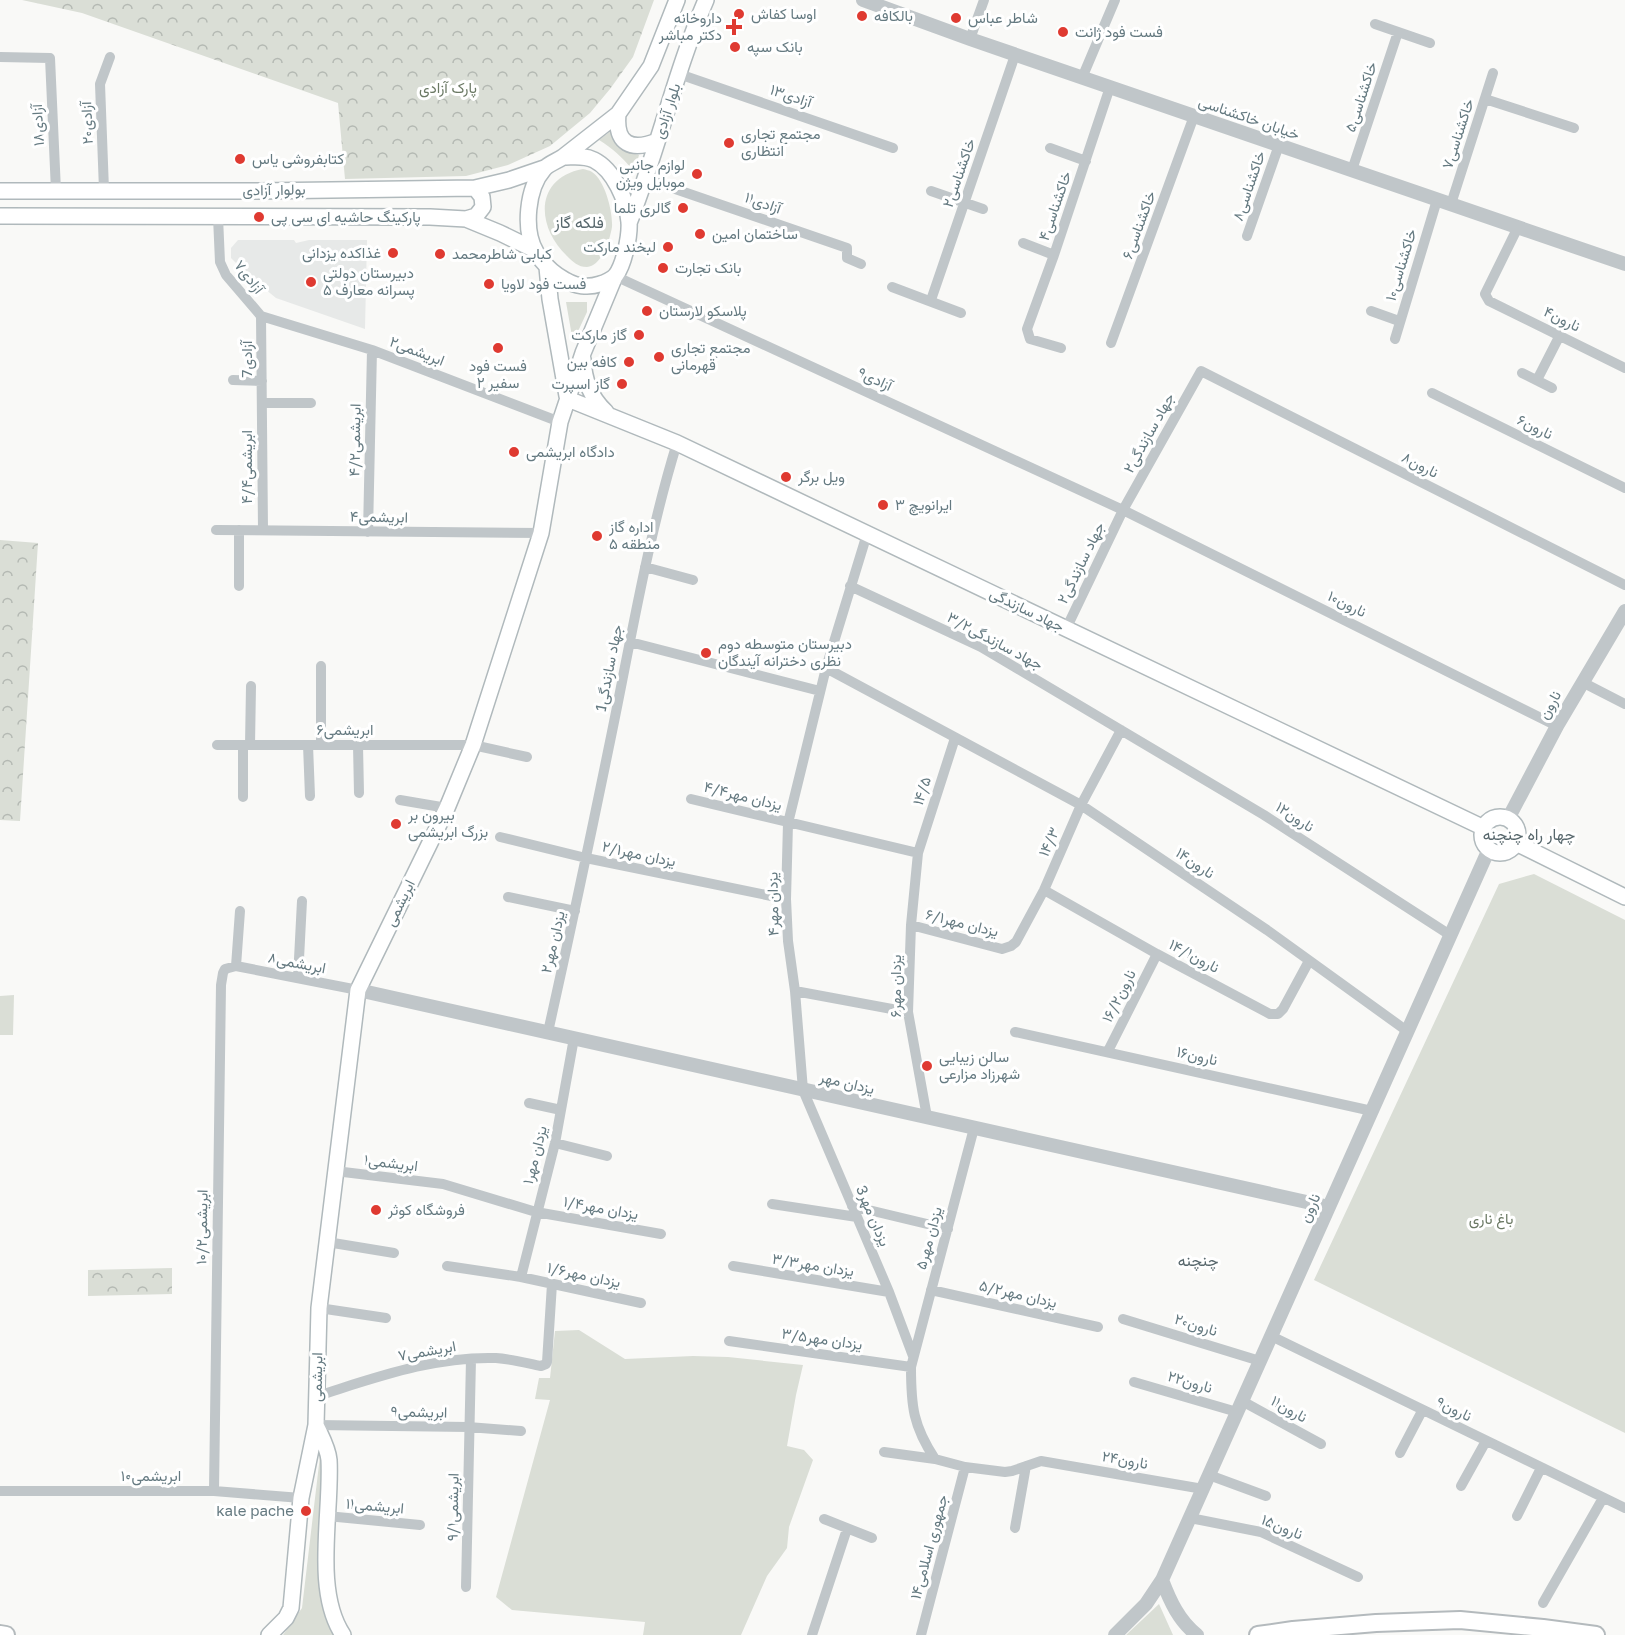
<svg xmlns="http://www.w3.org/2000/svg" width="1625" height="1635" font-family="'Golos Text',Vazirmatn,sans-serif">
  <style>
    .built { fill: #e7e9e8 }
    .green { fill: #daded6 }
    .forest { fill: url(#forest-crowns) }
    .lines { fill: none; stroke-linecap: round; stroke-linejoin: round }
    .secondary-casing { stroke: #b0b9bc; stroke-width: 18 }
    .primary-casing { stroke: #b4babd; stroke-width: 20 }
    .minor { stroke: #c0c6c9; stroke-width: 10 }
    .tertiary { stroke: #c0c6c9; stroke-width: 14 }
    .secondary { stroke: #fff; stroke-width: 15 }
    .primary { stroke: #fff; stroke-width: 16 }
    .poi-dot { fill: #df3a31; stroke: #fff; stroke-width: 2 }
    .labels { text-anchor: middle; stroke-width: 6; stroke-linejoin: round; paint-order: stroke }
    .poi-label { font-size: 15px; fill: #657a81; stroke: #fff; text-anchor: start }
    .park-label { font-size: 15px; fill: #6b7964; stroke: #fff }
    .street-label { font-size: 15px; fill: #657a81; stroke: #fff }
    .neighbourhood-label { font-size: 16px; fill: #57676c; stroke: #fff }
  </style>
  <defs>
    <pattern id="forest-crowns" width="20" height="18" patternUnits="userSpaceOnUse" patternTransform="scale(1.5)"><rect width="20" height="18" fill="#daded6"/><path d="M2 6a3 3 0 1 1 6 0M12 15a3 3 0 1 1 6 0" fill="none" stroke="#b4b9b3"/></pattern>
  </defs>
  <rect width="100%" height="100%" fill="#f9f9f7"/>
  <path class="built" d="M 238,240 L 294,240 L 296,243 L 309,240 L 367,240 L 365,329 L 276,298 L 248,275 L 231,258 L 231,248 Z"/>
  <path class="green" d="M 611,131 C 616,146 624,152 639,155 L 636,166 L 632,169 C 622,157 612,148 599,140 Z
    M 583,169 C 586,170 589,170 592,172 C 605,180 613,212 612,227 C 610,239 602,266 587,267 C 578,267 573,262 567,256 C 536,227 534,178 583,169 Z
    M 566,302 L 587,302 L 587,312 L 573,342 Z
    M 1534,874 L 1625,920 L 1625,1433 L 1314,1280 L 1499,884 Z
    M 14,995 L 13,1035 L 0,1035 L 0,996 Z
    M 579,1330 L 625,1359 L 693,1356 L 728,1357 L 803,1365 L 796,1395 L 787,1446 L 804,1450 L 813,1460 L 789,1527 L 787,1548 L 767,1576 L 741,1635 L 643,1635 L 645,1622 L 512,1610 L 496,1597 L 550,1400 L 535,1399 L 539,1378 L 550,1378 L 555,1331 Z
    M 324,1453 L 323,1517 L 339,1635 L 283,1635 L 302,1608 L 320,1456 Z
    M 1159,1604 L 1173,1635 L 1126,1635 Z"/>
  <path class="forest" d="M 22,0 L 654,0 L 633,57 L 610,89 L 590,113 L 550,146 L 508,165 L 466,176 L 345,179 L 338,103 L 82,13 Z
    M 0,540 L 38,543 L 20,821 L 0,820 Z
    M 172,1268 L 172,1294 L 88,1296 L 88,1270 Z"/>
  <g class="lines">
    <defs>
      <path id="secondary" d="M 618,114 C 615,145 632,151 657,141
        M 563,157 C 574,157 584,155 594,160 C 614,170 627,201 629,222 C 630,236 624,264 616,275 C 613,279 604,283 600,284 C 588,288 575,286 565,280 C 552,273 543,264 536,252 C 523,230 527,188 544,169 C 548,164 557,161 563,157 Z
        M 563,157 L 618,114 L 651,66 L 677,0
        M 0,191 L 259,191 L 475,188 L 509,180 L 544,168
        M 0,216 L 430,217 L 466,219 L 500,233 L 535,250
        M 466,219 L 476,216 L 483,207 L 482,197 L 475,188
        M 629,223 C 658,150 675,72 706,0
        M 547,267 L 550,299 L 567,396
        M 583,359 C 584,380 590,397 606,412
        M 568,399 L 677,443 L 1484,828
        M1482 835a18 18 0 1 1 36 0a18 18 0 1 1-36 0Z
        M 1516,843 L 1625,897
        M 316,1425 C 321,1436 328,1448 329,1460 C 332,1512 313,1590 343,1635
        M 269,1635 L 286,1618 L 291,1608 L 301,1498 L 316,1425 L 319,1308 L 358,990 L 447,808 L 473,745 L 541,533 L 560,422 L 583,353 L 615,276"/>
      <path id="primary" d="M 0,1634 L 6,1635
        M 1258,1635 L 1293,1630 L 1376,1623 L 1460,1620 L 1543,1628 L 1596,1635"/>
    </defs>
    <use href="#secondary" class="secondary-casing"/>
    <use href="#primary" class="primary-casing"/>
    <path class="minor" d="M 1375,24 L 1430,43
      M 970,39 L 984,0
      M 0,57 L 50,58 L 56,191
      M 679,74 L 893,148
      M 1082,78 L 1115,0
      M 1485,99 L 1574,128
      M 1050,148 L 1086,161
      M 1352,170 L 1398,32
      M 646,179 L 847,248 L 847,258 L 861,264
      M 104,190 L 100,84 L 110,57
      M 931,191 L 983,209
      M 1451,204 L 1493,73
      M 218,217 L 220,262 L 226,275 L 261,316
      M 1518,227 L 1485,294 L 1489,301 L 1625,368
      M 1247,236 L 1279,145
      M 1023,243 L 1054,255
      M 615,276 L 1123,510 L 1557,726
      M 892,287 L 961,313
      M 931,300 L 1015,55
      M 1371,311 L 1399,321
      M 261,316 L 372,350 L 560,422
      M 261,316 L 263,530
      M 1395,339 L 1437,200
      M 1111,343 L 1194,116
      M 1061,348 L 1030,339 L 1027,329 L 1054,255 L 1110,87
      M 1522,373 L 1552,388
      M 233,380 L 262,381
      M 1537,380 L 1560,335
      M 1432,393 L 1625,488
      M 262,403 L 311,403
      M 216,530 L 541,533
      M 368,532 L 372,350
      M 867,534 L 826,668 L 788,823 L 786,899 L 788,941 L 795,991 L 803,1090 L 889,1292 L 913,1356
      M 645,567 L 693,580
      M 239,586 L 239,530
      M 850,586 L 981,647 L 1264,815 L 1450,935
      M 1066,629 L 1123,510 L 1201,371 L 1625,585
      M 630,642 L 820,691
      M 321,666 L 321,745
      M 826,668 L 1081,805 L 1267,930 L 1407,1031
      M 1582,682 L 1625,704
      M 217,745 L 473,745 L 527,757
      M 250,745 L 251,686
      M 308,745 L 310,796
      M 358,745 L 359,793
      M 243,797 L 243,745
      M 691,799 L 918,853
      M 400,800 L 447,808
      M 500,837 L 586,858 L 786,899
      M 1044,890 L 1157,954 L 1270,1014 L 1278,1014 L 1283,1009 L 1309,961
      M 508,897 L 575,911
      M 911,925 L 1002,949 L 1011,946 L 1016,942 L 1044,890 L 1081,805 L 1121,730
      M 236,966 L 240,911
      M 298,978 L 302,901
      M 795,991 L 908,1012
      M 548,1032 C 571,929 593,825 614,722 C 633,628 649,534 677,443
      M 1015,1032 L 1372,1111
      M 1108,1051 L 1157,954
      M 529,1103 L 561,1110
      M 927,1117 L 908,1012 L 911,925 L 918,853 L 955,738
      M 555,1143 L 607,1156
      M 335,1171 L 443,1184 L 536,1212 L 661,1234
      M 772,1204 L 857,1217
      M 852,1206 L 948,1229
      M 327,1242 L 394,1253
      M 447,1266 L 521,1277 L 641,1303
      M 733,1266 L 889,1292
      M 521,1277 L 555,1143 L 574,1038
      M 931,1290 L 1098,1327
      M 319,1308 L 386,1318
      M 1123,1319 L 1260,1361
      M 1271,1336 L 1625,1508
      M 729,1341 L 911,1367
      M 1134,1382 L 1237,1412
      M 317,1396 C 375,1378 434,1356 496,1358 C 511,1359 526,1363 541,1366 L 546,1364 L 547,1362 L 552,1284
      M 1242,1401 L 1321,1444
      M 316,1425 L 468,1427 L 521,1431
      M 884,1452 L 935,1459 L 965,1467 L 1005,1472 L 1012,1471 L 1041,1461 L 1203,1489
      M 1400,1453 L 1422,1411
      M 935,1459 C 913,1426 911,1406 911,1367 L 974,1128
      M 1209,1475 L 1266,1496
      M 1461,1486 L 1486,1441
      M 0,1491 L 214,1491 L 301,1498
      M 214,1491 L 221,985 L 223,973 L 225,969 L 236,966 L 358,990
      M 327,1516 L 420,1525
      M 1517,1516 L 1541,1468
      M 1190,1518 L 1261,1532 L 1358,1577
      M 824,1519 L 872,1538
      M 1015,1528 L 1026,1466
      M 466,1587 L 471,1359
      M 1543,1603 L 1603,1498
      M 812,1635 L 847,1529
      M 921,1635 L 965,1467"/>
    <path class="tertiary" d="M 863,0 L 970,39 L 1625,264
      M 1508,819 L 1557,726 L 1625,611
      M 358,990 L 1329,1207
      M 1162,1580 C 1170,1601 1179,1621 1197,1635
      M 1115,1635 L 1146,1604 L 1162,1580 L 1489,849"/>
    <use href="#secondary" class="secondary"/>
    <use href="#primary" class="primary"/>
  </g>
  <g class="poi-dot">
    <circle cx="739" cy="14" r="6"/>
    <circle cx="862" cy="16" r="6"/>
    <circle cx="956" cy="18" r="6"/>
    <path d="M731 18h6v6h6v6h-6v6h-6v-6h-6v-6h6z"/>
    <circle cx="1063" cy="32" r="6"/>
    <circle cx="735" cy="47" r="6"/>
    <circle cx="729" cy="143" r="6"/>
    <circle cx="240" cy="159" r="6"/>
    <circle cx="697" cy="174" r="6"/>
    <circle cx="683" cy="208" r="6"/>
    <circle cx="259" cy="217" r="6"/>
    <circle cx="700" cy="234" r="6"/>
    <circle cx="668" cy="247" r="6"/>
    <circle cx="393" cy="253" r="6"/>
    <circle cx="440" cy="254" r="6"/>
    <circle cx="663" cy="268" r="6"/>
    <circle cx="311" cy="282" r="6"/>
    <circle cx="489" cy="284" r="6"/>
    <circle cx="647" cy="311" r="6"/>
    <circle cx="639" cy="335" r="6"/>
    <circle cx="498" cy="348" r="6"/>
    <circle cx="659" cy="357" r="6"/>
    <circle cx="629" cy="362" r="6"/>
    <circle cx="622" cy="384" r="6"/>
    <circle cx="514" cy="452" r="6"/>
    <circle cx="786" cy="477" r="6"/>
    <circle cx="883" cy="505" r="6"/>
    <circle cx="597" cy="536" r="6"/>
    <circle cx="706" cy="653" r="6"/>
    <circle cx="396" cy="824" r="6"/>
    <circle cx="927" cy="1066" r="6"/>
    <circle cx="376" cy="1210" r="6"/>
    <circle cx="306" cy="1511" r="6"/>
  </g>
  <g class="labels">
    <g class="poi-label">
      <text x="751" y="19">اوسا کفاش</text>
      <text x="874" y="21">بالکافه</text>
      <text x="722" y="23" text-anchor="end">داروخانه<tspan x="722" dy="17">دکتر مباشر</tspan></text>
      <text x="968" y="23">شاطر عباس</text>
      <text x="1075" y="37">فست فود ژانت</text>
      <text x="747" y="52">بانک سپه</text>
      <text x="741" y="139">مجتمع تجاری<tspan x="741" dy="17">انتظاری</tspan></text>
      <text x="252" y="164">کتابفروشی یاس</text>
      <text x="685" y="170" text-anchor="end">لوازم جانبی<tspan x="685" dy="17">موبایل ویژن</tspan></text>
      <text x="671" y="213" text-anchor="end">گالری تلما</text>
      <text x="271" y="222">پارکینگ حاشیه ای سی پی</text>
      <text x="712" y="239">ساختمان امین</text>
      <text x="656" y="252" text-anchor="end">لبخند مارکت</text>
      <text x="381" y="258" text-anchor="end">غذاکده یزدانی</text>
      <text x="452" y="259">کبابی شاطرمحمد</text>
      <text x="675" y="273">بانک تجارت</text>
      <text x="323" y="278">دبیرستان دولتی<tspan x="323" dy="17">پسرانه معارف ۵</tspan></text>
      <text x="501" y="289">فست فود لاویا</text>
      <text x="659" y="316">پلاسکو لارستان</text>
      <text x="627" y="340" text-anchor="end">گاز مارکت</text>
      <text x="671" y="353">مجتمع تجاری<tspan x="671" dy="17">قهرمانی</tspan></text>
      <text x="617" y="367" text-anchor="end">کافه بین</text>
      <text x="498" y="371" text-anchor="middle">فست فود<tspan x="498" dy="17">سفیر ۲</tspan></text>
      <text x="610" y="389" text-anchor="end">گاز اسپرت</text>
      <text x="526" y="457">دادگاه ابریشمی</text>
      <text x="798" y="482">ویل برگر</text>
      <text x="895" y="510">ایرانویچ ٣</text>
      <text x="609" y="532">اداره گاز<tspan x="609" dy="17">منطقه ۵</tspan></text>
      <text x="718" y="649">دبیرستان متوسطه دوم<tspan x="718" dy="17">نظری دخترانه آیندگان</tspan></text>
      <text x="408" y="820">بیرون بر<tspan x="408" dy="17">بزرگ ابریشمی</tspan></text>
      <text x="939" y="1062">سالن زیبایی<tspan x="939" dy="17">شهرزاد مزارعی</tspan></text>
      <text x="388" y="1215">فروشگاه کوثر</text>
      <text x="294" y="1516" text-anchor="end">kale pache</text>
    </g>
    <g class="park-label">
      <text x="448" y="93">پارک آزادی</text>
      <text x="1491" y="1224">باغ ناری</text>
    </g>
    <g class="street-label">
      <text transform="translate(791 96) rotate(19)" y="5">آزادی۱۳</text>
      <text transform="translate(1361 97) rotate(-72)" y="5">خاکشناسی۵</text>
      <text transform="translate(667 111) rotate(-72)" y="5">بلوار آزادی</text>
      <text transform="translate(1249 118) rotate(19)" y="5">خیابان خاکشناسی</text>
      <text transform="translate(87 123) rotate(-92)" y="5">آزادی۲۰</text>
      <text transform="translate(38 125) rotate(-93)" y="5">آزادی۱۸</text>
      <text transform="translate(1458 134) rotate(-72)" y="5">خاکشناسی۷</text>
      <text transform="translate(959 173) rotate(-71)" y="5">خاکشناسی۲</text>
      <text transform="translate(1249 186) rotate(-71)" y="5">خاکشناسی۸</text>
      <text transform="translate(274 190) rotate(-1)" y="5">بولوار آزادی</text>
      <text transform="translate(763 203) rotate(19)" y="5">آزادی۱۱</text>
      <text transform="translate(1055 206) rotate(-71)" y="5">خاکشناسی۴</text>
      <text transform="translate(1139 225) rotate(-70)" y="5">خاکشناسی۶</text>
      <text transform="translate(1401 265) rotate(-73)" y="5">خاکشناسی۱۰</text>
      <text transform="translate(249 277) rotate(52)" y="5">آزادی۷</text>
      <text transform="translate(1562 319) rotate(26)" y="5">نارون۴</text>
      <text transform="translate(417 351) rotate(21)" y="5">ابریشمی۲</text>
      <text transform="translate(247 359) rotate(-90)" y="5">7آزادی</text>
      <text transform="translate(875 379) rotate(25)" y="5">آزادی۹</text>
      <text transform="translate(1535 427) rotate(26)" y="5">نارون۶</text>
      <text transform="translate(1149 433) rotate(-61)" y="5">۲جهاد سازندگی</text>
      <text transform="translate(355 440) rotate(-89)" y="5">ابریشمی۴/۲</text>
      <text transform="translate(1420 465) rotate(27)" y="5">نارون۸</text>
      <text transform="translate(247 467) rotate(-90)" y="5">ابریشمی۴/۴</text>
      <text transform="translate(379 517) rotate(1)" y="5">ابریشمی۴</text>
      <text transform="translate(1081 563) rotate(-64)" y="5">جهاد سازندگی۲</text>
      <text transform="translate(1347 604) rotate(26)" y="5">نارون۱۰</text>
      <text transform="translate(1027 610) rotate(26)" y="5">جهاد سازندگی</text>
      <text transform="translate(995 641) rotate(28)" y="5">۳/۲جهاد سازندگی</text>
      <text transform="translate(609 668) rotate(-79)" y="5">1جهاد سازندگی</text>
      <text transform="translate(1550 705) rotate(-61)" y="5">نارون</text>
      <text x="345" y="735">ابریشمی۶</text>
      <text transform="translate(922 791) rotate(-72)" y="5">۱۴/۵</text>
      <text transform="translate(743 796) rotate(14)" y="5">۴/۴یزدان مهر</text>
      <text transform="translate(1295 817) rotate(33)" y="5">نارون۱۲</text>
      <text transform="translate(1049 842) rotate(-66)" y="5">۱۴/۳</text>
      <text transform="translate(639 854) rotate(12)" y="5">۲/۱یزدان مهر</text>
      <text transform="translate(1195 863) rotate(34)" y="5">نارون۱۴</text>
      <text transform="translate(400 903) rotate(-64)" y="5">ابریشمی</text>
      <text transform="translate(773 904) rotate(-91)" y="5">یزدان مهر۴</text>
      <text transform="translate(962 923) rotate(14)" y="5">۶/۱یزدان مهر</text>
      <text transform="translate(553 942) rotate(-77)" y="5">یزدان مهر۲</text>
      <text transform="translate(1194 956) rotate(28)" y="5">۱۴/۱نارون</text>
      <text transform="translate(297 963) rotate(11)" y="5">ابریشمی۸</text>
      <text transform="translate(896 986) rotate(-90)" y="5">یزدان مهر۶</text>
      <text transform="translate(1119 996) rotate(-63)" y="5">۱۶/۲نارون</text>
      <text transform="translate(1197 1056) rotate(13)" y="5">نارون۱۶</text>
      <text transform="translate(847 1083) rotate(13)" y="5">یزدان مهر</text>
      <text transform="translate(535 1155) rotate(-76)" y="5">یزدان مهر۱</text>
      <text transform="translate(391 1163) rotate(7)" y="5">ابریشمی۱</text>
      <text transform="translate(601 1208) rotate(10)" y="5">۱/۴یزدان مهر</text>
      <text transform="translate(1310 1208) rotate(-66)" y="5">نارون</text>
      <text transform="translate(873 1216) rotate(67)" y="5">3یزدان مهر</text>
      <text transform="translate(202 1227) rotate(-89)" y="5">۱۰/۲ابریشمی</text>
      <text transform="translate(929 1238) rotate(-75)" y="5">یزدان مهر۵</text>
      <text transform="translate(813 1265) rotate(9)" y="5">۳/۳یزدان مهر</text>
      <text transform="translate(584 1275) rotate(12)" y="5">۱/۶یزدان مهر</text>
      <text transform="translate(1018 1294) rotate(13)" y="5">۵/۲یزدان مهر</text>
      <text transform="translate(1196 1325) rotate(17)" y="5">نارون۲۰</text>
      <text transform="translate(822 1339) rotate(8)" y="5">۳/۵یزدان مهر</text>
      <text transform="translate(427 1351) rotate(-10)" y="5">ابریشمی۷</text>
      <text transform="translate(317 1377) rotate(-89)" y="5">ابریشمی</text>
      <text transform="translate(1190 1382) rotate(16)" y="5">نارون۲۲</text>
      <text transform="translate(1289 1409) rotate(29)" y="5">نارون۱۱</text>
      <text transform="translate(1454 1409) rotate(26)" y="5">نارون۹</text>
      <text transform="translate(419 1412) rotate(1)" y="5">ابریشمی۹</text>
      <text transform="translate(1125 1460) rotate(10)" y="5">نارون۲۴</text>
      <text x="151" y="1481">ابریشمی۱۰</text>
      <text transform="translate(375 1506) rotate(5)" y="5">ابریشمی۱۱</text>
      <text transform="translate(453 1507) rotate(-89)" y="5">۹/۱ابریشمی</text>
      <text transform="translate(1282 1527) rotate(22)" y="5">نارون۱۵</text>
      <text transform="translate(929 1547) rotate(-75)" y="5">جمهوری اسلامی۱۴</text>
    </g>
    <g class="neighbourhood-label">
      <text x="579" y="228">فلکه گاز</text>
      <text x="1529" y="840">چهار راه چنچنه</text>
      <text x="1198" y="1266">چنچنه</text>
    </g>
  </g>
</svg>
